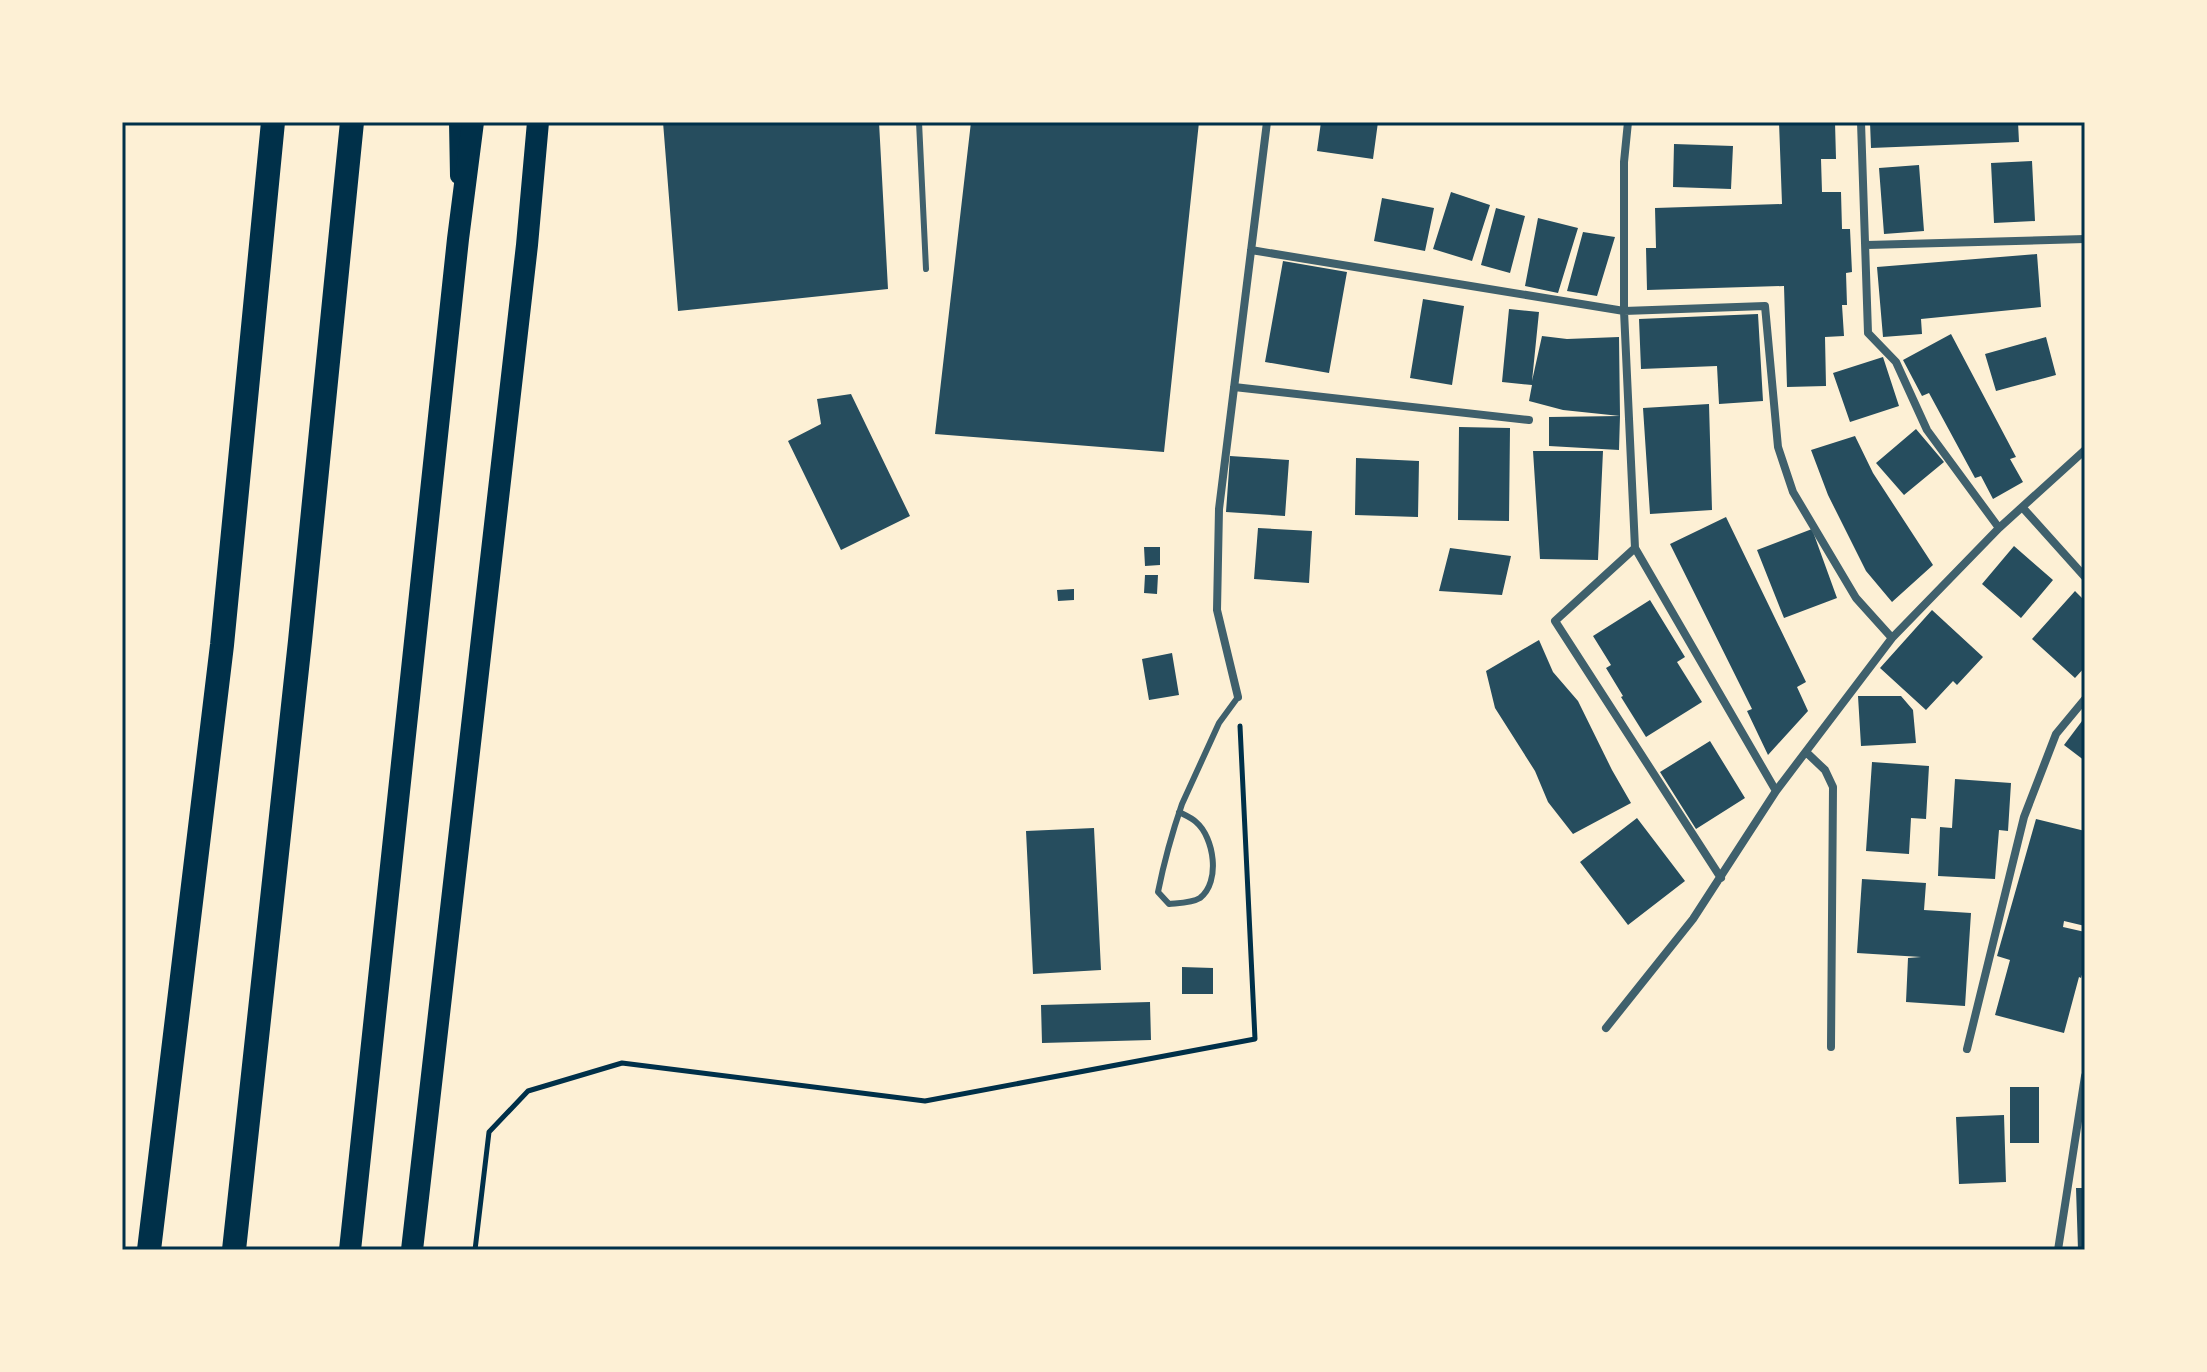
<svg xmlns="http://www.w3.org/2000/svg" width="2207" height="1372" font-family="'PT Serif',serif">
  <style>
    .building { fill: #264d5e }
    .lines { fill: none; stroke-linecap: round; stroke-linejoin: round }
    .path { stroke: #003049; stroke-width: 5 }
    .service { stroke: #3f606c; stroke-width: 6 }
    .minor { stroke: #3f606c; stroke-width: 8 }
    .secondary { stroke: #003049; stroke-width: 16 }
    .trunk { stroke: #003049; stroke-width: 22 }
    .motorway { stroke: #003049; stroke-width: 24 }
    .neatline { fill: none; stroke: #003049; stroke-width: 3 }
  </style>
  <rect width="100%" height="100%" fill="#fdf0d5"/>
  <path class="building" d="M 663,122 L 879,122 L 888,289 L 678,311 Z
    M 971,122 L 1199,122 L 1164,452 L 935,434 Z
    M 1321,122 L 1378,122 L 1373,159 L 1317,151 Z
    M 1779,122 L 1835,122 L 1836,159 L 1821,159 L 1822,192 L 1841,192 L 1842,229 L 1850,229 L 1852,272 L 1846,273 L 1847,305 L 1842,305 L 1844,336 L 1825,337 L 1826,386 L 1787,387 L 1784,286 L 1647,290 L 1646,248 L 1656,248 L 1655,208 L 1782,204 Z
    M 1870,122 L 2018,122 L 2019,142 L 1871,148 Z
    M 1674,144 L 1733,146 L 1731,189 L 1673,187 Z
    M 2032,161 L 2035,221 L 1994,223 L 1991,163 Z
    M 1919,165 L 1924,231 L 1884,234 L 1879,168 Z
    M 1451,192 L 1490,205 L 1472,261 L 1433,249 Z
    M 1382,198 L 1434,208 L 1425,251 L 1374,241 Z
    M 1496,208 L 1525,216 L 1510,273 L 1481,265 Z
    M 1538,218 L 1578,228 L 1558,293 L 1525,286 Z
    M 1583,232 L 1615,237 L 1597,296 L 1567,291 Z
    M 2037,254 L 2041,307 L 1921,319 L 1922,334 L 1883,337 L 1877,267 Z
    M 1283,261 L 1347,272 L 1329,373 L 1265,362 Z
    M 1423,299 L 1464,306 L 1452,385 L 1410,378 Z
    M 1509,309 L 1539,312 L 1532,381 L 1542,336 L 1567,339 L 1619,337 L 1620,416 L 1563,410 L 1529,401 L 1532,385 L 1502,382 Z
    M 1758,314 L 1763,401 L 1719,404 L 1717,366 L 1641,369 L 1639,319 Z
    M 1951,334 L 2016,457 L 2010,459 L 2023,482 L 1993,499 L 1981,476 L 1975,478 L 1929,393 L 1922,396 L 1903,360 Z
    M 2046,337 L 2056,375 L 1996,391 L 1985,354 Z
    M 1883,357 L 1899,406 L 1850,422 L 1833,373 Z
    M 851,394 L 910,516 L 841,550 L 788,441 L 821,424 L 817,399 Z
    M 1709,404 L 1712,510 L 1650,514 L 1643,408 Z
    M 1620,416 L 1619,450 L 1549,446 L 1549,417 Z
    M 1459,427 L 1510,428 L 1509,521 L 1458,520 Z
    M 1916,429 L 1944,462 L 1904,495 L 1876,463 Z
    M 1855,436 L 1873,473 L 1933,565 L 1892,602 L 1866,571 L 1828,495 L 1811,450 Z
    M 1533,451 L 1603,451 L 1598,560 L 1540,559 Z
    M 1230,456 L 1289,460 L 1285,516 L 1226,512 Z
    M 1356,458 L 1419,461 L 1418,517 L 1355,515 Z
    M 1726,517 L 1806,682 L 1797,687 L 1808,711 L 1768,755 L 1747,711 L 1752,709 L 1670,544 Z
    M 1258,528 L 1312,531 L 1309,583 L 1254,579 Z
    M 1812,529 L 1837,598 L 1784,618 L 1757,550 Z
    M 2014,546 L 2053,580 L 2021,618 L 1982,584 Z
    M 1144,547 L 1160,547 L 1160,565 L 1145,566 Z
    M 1450,548 L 1511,556 L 1502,595 L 1439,591 Z
    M 1145,575 L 1158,575 L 1157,594 L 1144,593 Z
    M 1074,589 L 1074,600 L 1058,601 L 1057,590 Z
    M 2075,591 L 2085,601 L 2085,667 L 2075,678 L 2032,639 Z
    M 1650,600 L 1685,657 L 1677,662 L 1702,702 L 1646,737 L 1621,697 L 1623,696 L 1606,668 L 1611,665 L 1593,636 Z
    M 1932,610 L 1983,657 L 1957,685 L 1953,681 L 1926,710 L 1880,668 Z
    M 1539,640 L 1553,672 L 1578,701 L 1612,770 L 1631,803 L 1573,834 L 1548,802 L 1535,771 L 1495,708 L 1486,671 Z
    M 1172,653 L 1179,695 L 1149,700 L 1142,659 Z
    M 1858,696 L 1901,696 L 1913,710 L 1916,743 L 1861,746 Z
    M 2085,717 L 2085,761 L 2064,745 Z
    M 1710,741 L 1745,798 L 1696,829 L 1660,772 Z
    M 1872,762 L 1929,766 L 1926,819 L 1911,818 L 1909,854 L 1866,851 Z
    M 1955,779 L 2011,783 L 2008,831 L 1999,830 L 1995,879 L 1938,876 L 1940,827 L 1952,828 Z
    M 1637,818 L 1685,881 L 1628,925 L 1580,862 Z
    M 2036,819 L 2085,831 L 2085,926 L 2064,921 L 2063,927 L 2085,932 L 2085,964 L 2081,978 L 2079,977 L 2064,1033 L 1995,1015 L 2010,960 L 1997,956 Z
    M 1094,828 L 1101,970 L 1033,974 L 1026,831 Z
    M 1862,879 L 1926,883 L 1924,910 L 1971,913 L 1965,1006 L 1906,1002 L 1908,958 L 1921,957 L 1857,953 Z
    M 1182,967 L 1213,968 L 1213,994 L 1182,994 Z
    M 1150,1002 L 1151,1040 L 1042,1043 L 1041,1005 Z
    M 2010,1087 L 2039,1087 L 2039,1143 L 2010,1143 Z
    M 2004,1115 L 2006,1182 L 1959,1184 L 1956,1117 Z
    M 2076,1188 L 2085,1188 L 2085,1250 L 2078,1250 Z"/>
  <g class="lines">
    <path class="path" d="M 475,1250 L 489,1132 L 528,1091 L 622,1063 L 925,1101 L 1255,1039 L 1240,726"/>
    <path class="service" d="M 919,122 L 926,269
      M 1179,812 C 1185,815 1192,818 1196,822 C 1214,837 1221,882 1200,898 C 1192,903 1178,903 1169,904 L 1158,892 C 1164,862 1172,833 1182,804 L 1219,723 L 1238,697"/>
    <path class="minor" d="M 1628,122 L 1624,162 L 1624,311 L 1635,548 L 1776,791
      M 1861,122 L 1868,333 L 1896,362 L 1927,430 L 1999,528
      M 1867,245 L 2085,239
      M 1251,250 L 1624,311 L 1765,306 L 1778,447 L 1793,492 L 1856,598 L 1892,638
      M 1234,387 L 1529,420
      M 2023,508 L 2085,577
      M 1635,548 L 1555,621 L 1721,878
      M 1238,697 L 1217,610 L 1219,509 L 1267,122
      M 1806,752 L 1825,770 L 1833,787 L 1831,1047
      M 1606,1028 L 1693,919 L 1776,791 L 1892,638 L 1999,528 L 2085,450
      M 1967,1049 L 2024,817 L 2056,734 L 2085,699
      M 2058,1250 L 2085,1076"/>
    <path class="secondary" d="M 457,122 L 458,176"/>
    <path class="trunk" d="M 350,1250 L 458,239 L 473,122
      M 412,1250 L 527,245 L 538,122"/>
    <path class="motorway" d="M 149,1250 L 222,645 L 273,122
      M 234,1250 L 300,641 L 352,122"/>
  </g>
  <rect width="2207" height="1372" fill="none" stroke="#fdf0d5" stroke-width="248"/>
  <rect x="124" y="124" width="1959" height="1124" class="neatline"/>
</svg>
